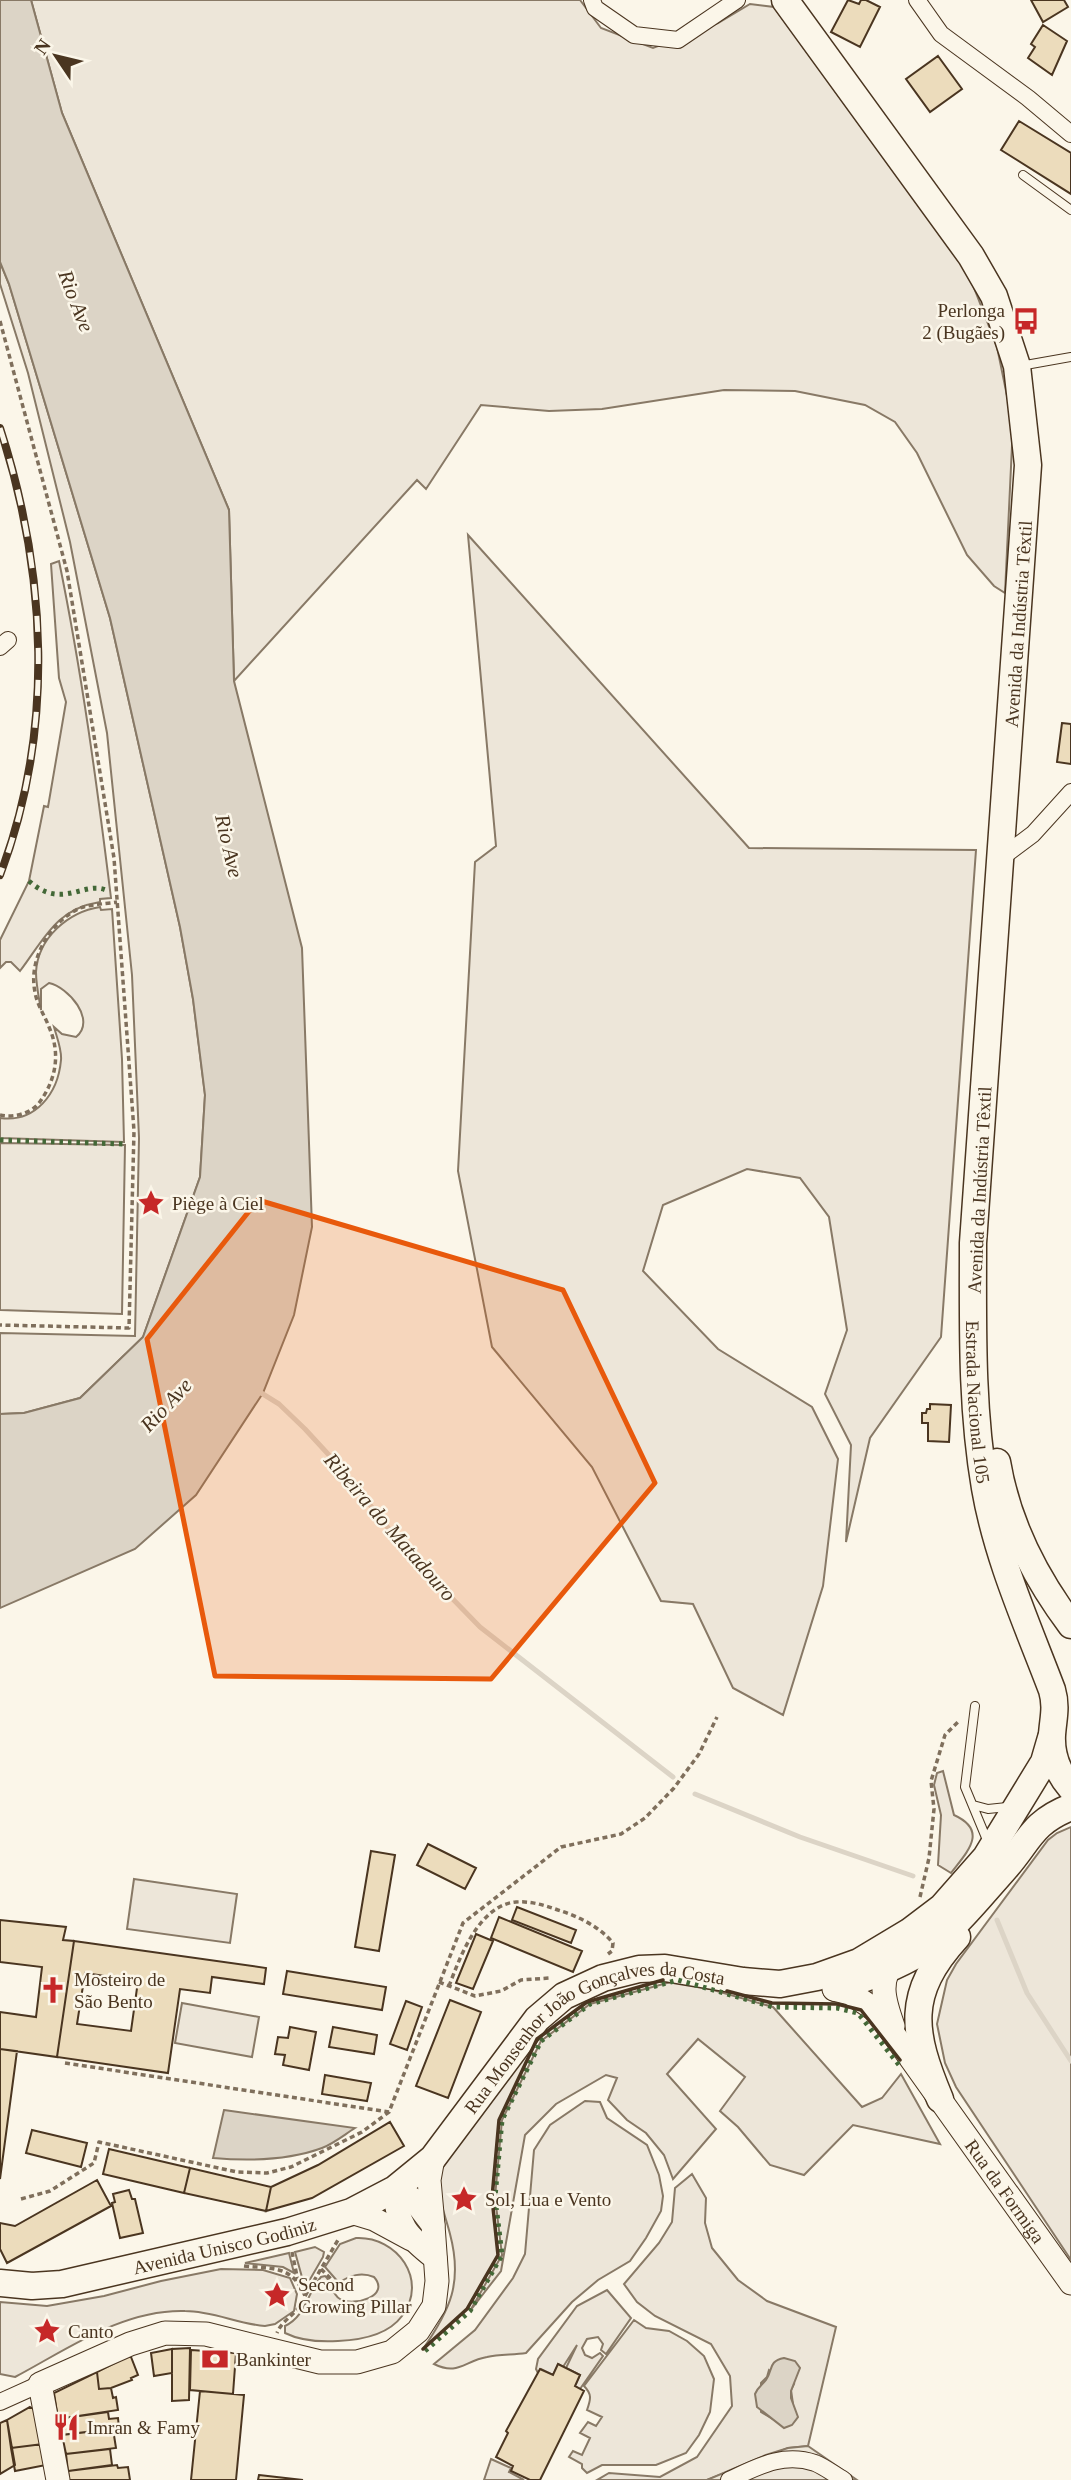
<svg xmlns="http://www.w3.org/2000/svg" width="1071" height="2480" font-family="Georgia,serif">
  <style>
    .green { fill: #ede6d9; stroke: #887966; stroke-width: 2; fill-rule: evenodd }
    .parking { fill: #ede7d9; stroke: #887966; stroke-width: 2 }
    .water { fill: #dcd4c6; stroke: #887966; stroke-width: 2 }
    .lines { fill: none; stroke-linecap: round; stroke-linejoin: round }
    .stream { stroke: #dcd4c6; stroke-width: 5 }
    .building { fill: #ecdcbc; stroke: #4a3520; stroke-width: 2; fill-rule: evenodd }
    .lane-casing { stroke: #4a3520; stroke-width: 10 }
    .street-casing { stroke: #4a3520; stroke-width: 18 }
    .secondary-casing { stroke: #4a3520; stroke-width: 25 }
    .primary-casing { stroke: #4a3520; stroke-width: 29 }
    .path { stroke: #7f6f5c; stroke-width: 3.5; stroke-dasharray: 5 3.5; stroke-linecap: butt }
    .lane { stroke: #fbf6e9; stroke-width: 8 }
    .street { stroke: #fbf6e9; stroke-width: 16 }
    .secondary { stroke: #fbf6e9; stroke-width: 23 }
    .primary { stroke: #fbf6e9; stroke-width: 26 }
    .rail-casing { stroke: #4a3520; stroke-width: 8 }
    .rail { stroke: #fbf6e9; stroke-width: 5; stroke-dasharray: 16; stroke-linecap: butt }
    .hedge { stroke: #436837; stroke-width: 5; stroke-dasharray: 3.5 5; stroke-linecap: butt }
    .wall { stroke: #4a3520; stroke-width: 3.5 }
    .marked { fill: #e8590c; fill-opacity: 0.2; stroke: #e8590c; stroke-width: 5; stroke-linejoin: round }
    .labels { text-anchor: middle; stroke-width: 5; stroke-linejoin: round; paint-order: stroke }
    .poi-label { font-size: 19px; fill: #4a3520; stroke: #fbf6e9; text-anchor: start }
    .street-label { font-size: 19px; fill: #4a3520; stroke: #fbf6e9 }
    .water-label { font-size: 21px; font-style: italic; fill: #4a3520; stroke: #fbf6e9 }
  </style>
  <rect width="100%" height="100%" fill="#fbf6e9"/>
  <path class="green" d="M 31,0 L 580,0 L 601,28 L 653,48 L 718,23 L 750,4 L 774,7 L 969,275 L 997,347 L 1013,425 L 1005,593 L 994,586 L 967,555 L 917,453 L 895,422 L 865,405 L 795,391 L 724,390 L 602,409 L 549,411 L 481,405 L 426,489 L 417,480 L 234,681 L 229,510 L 62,113 Z
    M 0,262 L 9,284 L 110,618 L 180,927 L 193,999 L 205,1095 L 200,1177 L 143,1337 L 80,1398 L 24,1413 L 0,1414 L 0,1333 L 135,1336 L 139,1138 L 132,975 L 107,733 L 70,542 L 28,373 L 0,284 Z
    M 468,535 L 749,848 L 976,850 L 941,1337 L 870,1438 L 846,1542 L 851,1445 L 825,1394 L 847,1330 L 829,1217 L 800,1178 L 747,1169 L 663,1205 L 643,1271 L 718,1349 L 812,1407 L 838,1459 L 823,1586 L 783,1715 L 733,1688 L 693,1604 L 661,1601 L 592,1467 L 492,1347 L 458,1171 L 475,862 L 496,846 Z
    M 59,561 C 82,673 97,785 111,898 L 100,899 L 100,902 C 56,909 45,938 20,971 L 11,962 L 6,962 L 0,968 L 0,940 L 29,881 L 44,806 L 48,807 L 66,702 L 59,678 L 51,564 Z
    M 100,907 L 101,910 L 112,909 L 122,1059 L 124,1142 L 0,1138 L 0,1118 C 35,1123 58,1094 61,1060 C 62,1050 57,1038 54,1027 L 62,1034 L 76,1037 C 97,1020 68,987 49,983 L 41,989 L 41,1010 C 39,998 36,985 36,972 C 38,938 68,912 100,907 Z
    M 0,1143 L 125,1145 L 122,1314 L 0,1310 Z
    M 943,1771 L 954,1815 C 989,1831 967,1852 951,1873 L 938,1865 L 941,1815 L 934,1785 L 937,1773 Z
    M 1071,1827 L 1071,2260 L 956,2087 L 945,2063 L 937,2024 L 947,1980 L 956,1964 L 1048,1840 L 1057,1833 Z
    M 134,1879 L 237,1894 L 230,1943 L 127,1929 Z
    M 678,1980 L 773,2007 L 862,2107 L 882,2098 L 901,2074 L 940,2144 L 853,2125 L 804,2175 L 770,2165 L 738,2127 L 720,2111 L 745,2077 L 698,2039 L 667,2074 L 716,2129 L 673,2179 L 664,2155 L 646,2133 L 627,2120 L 608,2100 L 617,2078 L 606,2075 L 556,2104 L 525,2135 L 501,2271 L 470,2311 L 502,2255 L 495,2197 L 502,2120 L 541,2041 L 590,2004 Z
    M 182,2003 L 259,2017 L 252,2057 L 175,2043 Z
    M 537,2039 L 499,2120 L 492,2198 L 498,2255 L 467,2309 L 423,2349 C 450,2310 463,2283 450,2234 C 443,2207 435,2194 442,2166 Z
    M 585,2101 L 600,2102 L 607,2118 L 647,2145 L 659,2175 L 663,2196 L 661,2211 L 646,2238 L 630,2261 L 598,2280 L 572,2302 L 526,2353 C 513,2355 499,2354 487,2357 C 464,2361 458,2376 434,2364 L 475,2330 L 513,2278 L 525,2254 L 534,2150 L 550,2125 Z
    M 692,2174 L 706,2198 L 705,2223 L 712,2248 L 738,2280 L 767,2301 L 836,2327 L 808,2446 L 788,2448 L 707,2480 L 597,2480 L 609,2473 L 660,2477 L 697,2457 L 732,2406 L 730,2376 L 711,2344 L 655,2316 L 637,2302 L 624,2284 L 659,2243 L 672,2222 L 675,2188 ZM 769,2370 L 794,2384 L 791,2390 L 793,2404 L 773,2419 L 761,2412 L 761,2383 L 767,2377 Z
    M 356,2238 C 397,2236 429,2280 402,2316 C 388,2335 361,2340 338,2341 C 321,2342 301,2341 285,2333 L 285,2326 C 306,2316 307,2293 321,2277 L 325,2276 C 333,2283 331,2294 340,2299 C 354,2307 391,2296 374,2277 C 362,2272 349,2275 339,2283 L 325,2267 L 340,2244 Z
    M 315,2247 L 324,2252 L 323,2257 L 305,2288 L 295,2252 Z
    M 289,2253 L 294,2273 L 283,2267 L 245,2263 Z
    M 221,2269 L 263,2270 L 290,2278 L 297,2294 L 294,2311 L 275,2324 L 265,2326 C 238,2324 213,2311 185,2311 C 123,2309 68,2349 15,2377 L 0,2374 L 0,2302 L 47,2306 L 104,2296 L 161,2281 Z
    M 607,2290 L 631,2318 L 606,2354 L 601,2350 L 603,2344 L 598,2337 L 587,2339 L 582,2348 L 585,2355 L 592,2358 L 600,2353 L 603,2356 L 580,2389 L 575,2386 L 580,2375 L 566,2368 L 577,2345 L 563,2367 L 558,2364 L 553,2375 L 541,2369 L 538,2373 L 536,2369 L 538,2359 L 577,2306 Z
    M 634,2320 L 646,2328 L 669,2331 L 687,2341 L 704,2356 L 714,2379 L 710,2412 L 699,2435 L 686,2453 L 656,2465 L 602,2465 L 587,2473 L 582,2468 L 582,2464 L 569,2457 L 573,2451 L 582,2455 L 590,2438 L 580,2433 L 588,2422 L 596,2426 L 602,2417 L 587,2410 C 591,2399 592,2394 584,2386 Z
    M 491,2459 L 511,2468 L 509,2472 L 524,2480 L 484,2480 Z"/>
  <path class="parking" d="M 808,2446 L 857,2480 L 707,2480 L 766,2455 L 788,2448 Z"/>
  <path class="water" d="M 0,0 L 31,0 L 62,113 L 229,510 L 234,681 L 302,948 L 312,1227 L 294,1315 L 263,1393 L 196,1495 L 135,1549 L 0,1608 L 0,1414 L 24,1413 L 80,1398 L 143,1337 L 200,1177 L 205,1095 L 193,999 L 180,927 L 110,618 L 9,284 L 0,262 Z
    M 224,2110 L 355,2128 C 344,2135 333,2144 322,2148 C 287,2161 248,2161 213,2158 Z
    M 784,2358 L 795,2361 L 800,2368 L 791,2391 L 791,2398 L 798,2417 L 792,2425 L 784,2428 L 757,2407 L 755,2394 C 758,2387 762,2385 766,2380 C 773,2370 768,2361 784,2358 Z"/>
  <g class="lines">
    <path class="stream" d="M 258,1391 L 279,1404 L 305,1429 L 340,1467 L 408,1553 L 480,1627 L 673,1777
      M 695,1794 L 800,1837 L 913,1876
      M 997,1920 L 1027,1993 L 1071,2061"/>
  </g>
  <path class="building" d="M 848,0 L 859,4 L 861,0 L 866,0 L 880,7 L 860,47 L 831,32 Z
    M 1031,0 L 1064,0 L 1068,7 L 1043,22 Z
    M 1043,25 L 1067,41 L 1052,75 L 1028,58 L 1035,47 L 1031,44 Z
    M 938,56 L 962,89 L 930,112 L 906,79 Z
    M 1019,121 L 1071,153 L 1071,194 L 1001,150 Z
    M 1062,723 L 1071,724 L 1071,764 L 1057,762 Z
    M 930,1404 L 951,1405 L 949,1442 L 928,1441 L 928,1423 L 922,1423 L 922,1413 L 926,1413 L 927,1409 L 930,1409 Z
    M 428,1844 L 476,1868 L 465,1889 L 417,1865 Z
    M 371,1851 L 395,1855 L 379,1951 L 355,1947 Z
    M 517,1907 L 576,1930 L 571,1943 L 512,1920 Z
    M 499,1917 L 582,1951 L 573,1972 L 491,1938 Z
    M 0,1920 L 66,1927 L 63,1940 L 74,1941 L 57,2057 L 0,2049 L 0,2012 L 36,2017 L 42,1967 L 0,1962 Z
    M 476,1934 L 493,1941 L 473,1989 L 456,1983 Z
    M 74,1941 L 266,1968 L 264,1984 L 212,1977 L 210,1993 L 180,1989 L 168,2073 L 57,2057 ZM 85,1973 L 138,1981 L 131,2031 L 77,2024 Z
    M 287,1971 L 386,1987 L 382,2010 L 283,1994 Z
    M 450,2000 L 481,2012 L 448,2098 L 416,2086 Z
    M 406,2001 L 422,2007 L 407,2050 L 390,2044 Z
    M 290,2027 L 316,2032 L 309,2070 L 283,2065 L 285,2055 L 275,2054 L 278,2037 L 288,2038 Z
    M 333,2027 L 377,2035 L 374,2054 L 329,2047 Z
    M 0,2049 L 17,2051 L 0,2179 Z
    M 325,2075 L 371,2083 L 367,2101 L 322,2094 Z
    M 390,2122 L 404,2146 L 312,2198 L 266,2211 L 271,2187 L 318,2165 Z
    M 32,2130 L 87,2143 L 81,2167 L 26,2153 Z
    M 109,2149 L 190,2168 L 184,2193 L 103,2174 Z
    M 190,2168 L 271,2187 L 266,2211 L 184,2193 Z
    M 97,2180 L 111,2206 L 7,2263 L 0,2249 L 0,2223 L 15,2226 Z
    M 129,2190 L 132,2199 L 135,2199 L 143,2233 L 120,2238 L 112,2203 L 115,2202 L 113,2194 Z
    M 190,2348 L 189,2400 L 172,2401 L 172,2349 Z
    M 172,2349 L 172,2373 L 154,2376 L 151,2353 Z
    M 191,2350 L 236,2353 L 233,2394 L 190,2390 Z
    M 126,2357 L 131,2357 L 138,2375 L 131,2378 L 132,2380 L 111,2388 L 99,2389 L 97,2372 Z
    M 558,2364 L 580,2375 L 575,2386 L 584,2391 L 540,2480 L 530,2480 L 511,2471 L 513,2466 L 496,2457 L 508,2433 L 506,2431 L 540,2369 L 553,2375 Z
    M 97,2372 L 99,2389 L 111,2388 L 113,2398 L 116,2397 L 118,2410 L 58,2419 L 54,2393 Z
    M 200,2391 L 244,2395 L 236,2480 L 191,2480 Z
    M 30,2407 L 37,2411 L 43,2444 L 11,2448 L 7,2420 Z
    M 108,2412 L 109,2419 L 118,2418 L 119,2428 L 61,2435 L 58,2419 Z
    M 7,2420 L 15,2465 L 0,2474 L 0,2423 Z
    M 113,2429 L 116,2448 L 66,2454 L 62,2435 Z
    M 43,2444 L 46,2465 L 15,2471 L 11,2448 Z
    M 110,2449 L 112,2465 L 68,2471 L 66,2454 Z
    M 117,2465 L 118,2468 L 128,2467 L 130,2480 L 69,2480 L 68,2471 Z
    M 259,2475 L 303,2480 L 258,2480 Z"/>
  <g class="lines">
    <defs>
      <path id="lane" d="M 1023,175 L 1071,210
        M 1020,366 L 1071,357
        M 975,1706 L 965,1787 L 987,1840
        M 973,1805 L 988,1809 L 1007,1807"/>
      <path id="street" d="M 592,0 L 595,8 L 634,35 L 678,40 L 737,0
        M 917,0 L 941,34 L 1028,98 L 1071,134
        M 0,647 L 8,640
        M 1001,858 L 1033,834 L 1071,792
        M 0,2402 L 40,2384
        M 729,2480 C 757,2467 783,2452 815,2463 C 825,2467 835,2475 844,2480"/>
      <g id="secondary">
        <path id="s1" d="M 834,1989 L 850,1993 L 877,2011 L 1071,2283"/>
        <path d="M 893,2026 C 883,1998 878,1981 896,1956"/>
        <path d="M 395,2189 C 396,2225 408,2237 435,2258"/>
        <path d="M 351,2212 L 374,2219 L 411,2239"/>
        <path d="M 433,2225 L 429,2180 L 433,2158"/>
        <path d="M 58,2480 L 40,2384 L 130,2344 L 165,2333 L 206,2334 L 320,2362 L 357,2362 L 392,2352 L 418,2331 L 434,2306 L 437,2281 L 433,2225 L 414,2200 L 395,2189"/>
      </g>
      <g id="primary">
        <path id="s2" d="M 785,0 L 971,256 L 994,296 L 1017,366 L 1028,465 L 973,1243 C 973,1325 971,1407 985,1488 C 997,1558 1027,1624 1052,1690 C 1057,1707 1053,1719 1052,1735 C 1051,1755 1058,1773 1071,1788"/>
        <path d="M 997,1462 C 1007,1522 1035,1577 1071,1625"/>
        <path d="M 836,1988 C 865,1979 894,1968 921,1952 C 952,1932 977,1900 1002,1872 C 1029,1843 1030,1823 1071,1807"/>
        <path d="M 940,2099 C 912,2032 905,1994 957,1937"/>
        <path id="s3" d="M 0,2283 L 32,2286 L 62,2284 L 287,2232 L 351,2212 L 395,2189 L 433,2158 L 537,2019 L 564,1996 L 603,1978 L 639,1969 L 665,1968 L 743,1981 L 780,1984 L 817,1977 L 859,1962 L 909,1932 L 942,1907 L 986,1857 L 1044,1762 L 1051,1738"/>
      </g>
    </defs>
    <use href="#lane" class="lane-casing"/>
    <use href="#street" class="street-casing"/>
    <use href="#secondary" class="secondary-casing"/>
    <use href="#primary" class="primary-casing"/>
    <path class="path" d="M 0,321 L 67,571 L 114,858 L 134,1131 L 129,1328 L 0,1325
      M 0,1115 C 13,1118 30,1114 39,1103 C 56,1080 61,1054 49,1027 C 45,1016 37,1005 35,992 C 28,959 50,922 80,908 C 91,904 106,904 117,902
      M 920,1897 L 929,1858 L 934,1809 L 931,1781 L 945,1735 L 959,1721
      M 439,1982 L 475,1996 L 501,1991 L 521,1980 L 550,1978
      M 449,1986 C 460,1957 479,1905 516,1902 C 531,1901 544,1905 558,1910 C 578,1916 600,1927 613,1943 L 612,1951 L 608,1954
      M 65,2063 L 389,2112
      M 21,2199 L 50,2191 L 94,2163 L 99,2142 L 237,2172 L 267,2173 L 291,2167 L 362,2132 L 389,2112 L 463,1923 L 561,1847 L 621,1834 L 645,1818 L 674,1788 L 699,1754 L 717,1717
      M 292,2252 L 298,2281
      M 244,2266 C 273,2269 292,2265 305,2296 C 298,2315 283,2318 277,2333
      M 321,2269 L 334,2282
      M 305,2296 L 338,2240"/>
    <use href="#lane" class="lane"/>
    <use href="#street" class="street"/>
    <use href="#secondary" class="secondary"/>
    <use href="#primary" class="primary"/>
    <defs>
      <path id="rail" d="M 0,428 C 47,573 55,731 0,875"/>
    </defs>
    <use href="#rail" class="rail-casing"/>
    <use href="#rail" class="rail"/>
    <path class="hedge" d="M 29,881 C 62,911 85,879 108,891
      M 0,1140 L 124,1144
      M 425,2351 L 470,2311 L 502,2255 L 495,2197 L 502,2120 L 541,2041 L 590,2004 L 678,1980 L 773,2007 L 837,2008 L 858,2013 L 899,2065"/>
    <path class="wall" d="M 727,1991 L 772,2003 L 837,2004 L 861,2010 L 900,2060
      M 423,2349 L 467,2309 L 498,2255 L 492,2198 L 499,2120 L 537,2039 L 587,2002 L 663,1980"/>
  </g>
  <path class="marked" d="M 258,1200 L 563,1290 L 655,1483 L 491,1679 L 215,1676 L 147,1339 Z"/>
  <defs>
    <symbol id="bus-bare" viewBox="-9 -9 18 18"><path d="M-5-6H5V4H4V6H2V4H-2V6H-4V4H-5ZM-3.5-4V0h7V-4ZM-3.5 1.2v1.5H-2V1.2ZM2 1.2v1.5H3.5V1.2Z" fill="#c62828" stroke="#fbf6e9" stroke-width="2.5" paint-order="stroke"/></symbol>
    <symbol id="sight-bare" viewBox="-9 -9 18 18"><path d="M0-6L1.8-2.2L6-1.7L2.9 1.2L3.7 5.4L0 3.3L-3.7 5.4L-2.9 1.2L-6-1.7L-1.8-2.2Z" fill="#c62828" stroke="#fbf6e9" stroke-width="2.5" paint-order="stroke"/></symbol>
    <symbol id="church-bare" viewBox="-9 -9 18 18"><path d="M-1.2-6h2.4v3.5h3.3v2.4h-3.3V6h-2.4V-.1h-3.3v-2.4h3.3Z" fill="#c62828" stroke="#fbf6e9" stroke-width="2.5" paint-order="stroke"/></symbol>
    <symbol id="bank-bare" viewBox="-9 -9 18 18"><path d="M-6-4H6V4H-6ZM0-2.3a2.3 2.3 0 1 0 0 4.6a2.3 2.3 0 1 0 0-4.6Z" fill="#c62828" stroke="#fbf6e9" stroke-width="2.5" paint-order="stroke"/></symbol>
    <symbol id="restaurant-bare" viewBox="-9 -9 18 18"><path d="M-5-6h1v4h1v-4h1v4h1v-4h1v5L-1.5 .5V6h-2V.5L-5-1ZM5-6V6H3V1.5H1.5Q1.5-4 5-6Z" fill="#c62828" stroke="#fbf6e9" stroke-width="2.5" paint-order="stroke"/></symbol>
  </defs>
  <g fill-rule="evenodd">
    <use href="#bus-bare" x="1007" y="302" width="38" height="38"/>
    <use href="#sight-bare" x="132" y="1184" width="38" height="38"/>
    <use href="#church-bare" x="34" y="1971" width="38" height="38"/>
    <use href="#sight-bare" x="445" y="2180" width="38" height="38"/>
    <use href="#sight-bare" x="258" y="2276" width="38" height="38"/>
    <use href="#sight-bare" x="28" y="2312" width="38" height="38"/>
    <use href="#bank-bare" x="196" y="2340" width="38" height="38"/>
    <use href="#restaurant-bare" x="47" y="2408" width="38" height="38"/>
  </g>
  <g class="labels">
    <g class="poi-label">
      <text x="1005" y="317" text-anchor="end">Perlonga<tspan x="1005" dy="22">2 (Bugães)</tspan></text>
      <text x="172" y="1210">Piège à Ciel</text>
      <text x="74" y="1986">Mosteiro de<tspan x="74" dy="22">São Bento</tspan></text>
      <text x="485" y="2206">Sol, Lua e Vento</text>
      <text x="298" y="2291">Second<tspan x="298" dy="22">Growing Pillar</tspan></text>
      <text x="68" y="2338">Canto</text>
      <text x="236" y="2366">Bankinter</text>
      <text x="87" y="2434">Imran &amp; Famy</text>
    </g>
    <g class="street-label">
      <text transform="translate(1018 624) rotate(-86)" y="7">Avenida da Indústria Têxtil</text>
      <text transform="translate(979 1190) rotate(-87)" y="7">Avenida da Indústria Têxtil</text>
      <text dy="7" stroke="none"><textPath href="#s2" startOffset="1475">Estrada Nacional 105</textPath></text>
      <text dy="7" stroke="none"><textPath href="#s3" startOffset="676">Rua Monsenhor João Gonçalves da Costa</textPath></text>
      <text dy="7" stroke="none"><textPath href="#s1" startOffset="270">Rua da Formiga</textPath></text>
      <text dy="7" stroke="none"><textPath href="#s3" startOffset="229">Avenida Unisco Godiniz</textPath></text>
    </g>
    <g class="water-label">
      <text transform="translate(76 301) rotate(69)" y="7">Rio Ave</text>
      <text transform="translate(229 846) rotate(77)" y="7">Rio Ave</text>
      <text transform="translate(166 1405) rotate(-47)" y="7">Rio Ave</text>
      <text transform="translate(390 1527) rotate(49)" y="7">Ribeira do Matadouro</text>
    </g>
  </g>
  <g transform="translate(56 56) rotate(305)" stroke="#fbf6e9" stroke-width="5" paint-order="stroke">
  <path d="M0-5L12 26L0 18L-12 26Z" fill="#4a3520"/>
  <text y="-10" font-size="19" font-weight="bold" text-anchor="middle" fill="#4a3520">N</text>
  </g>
</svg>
